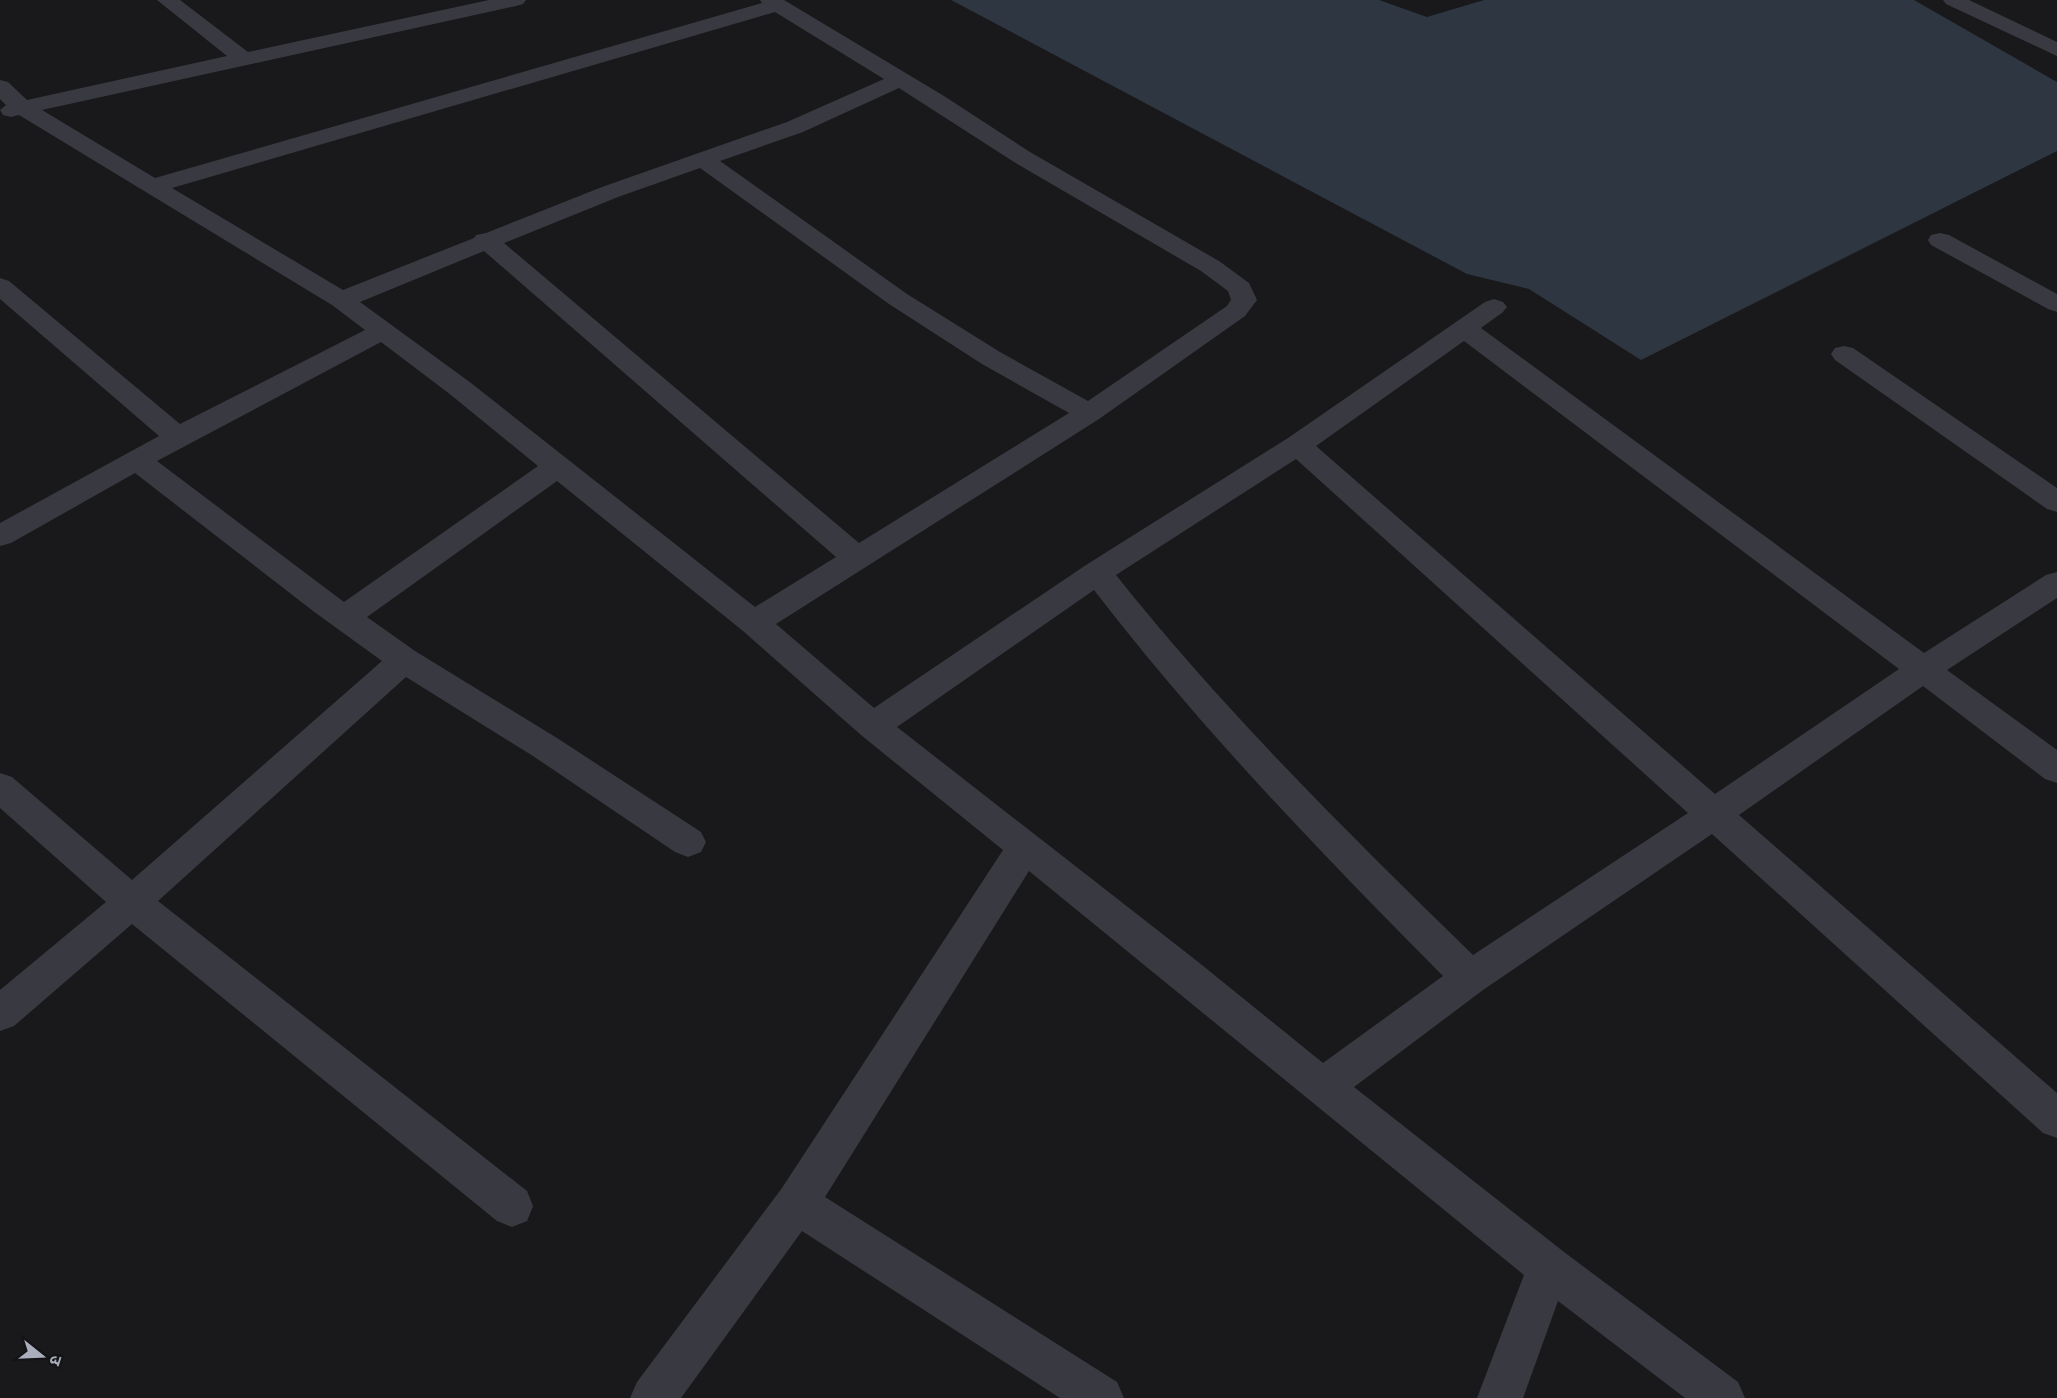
<svg xmlns="http://www.w3.org/2000/svg" width="2057" height="1398" font-family="'Source Sans 3','Noto Sans Devanagari',sans-serif">
  <style>
    .water { fill: #2d3641 }
    .lines { fill: none; stroke-linecap: round; stroke-linejoin: round }
    .minor { fill: #393a41; fill-rule: evenodd }
  </style>
  <rect width="100%" height="100%" fill="#19191b"/>
  <path class="water" d="M 951,0 L 1379,0 L 1427,17 L 1484,0 L 1914,0 L 2057,82 L 2057,151 L 1641,360 L 1529,289 L 1467,274 Z"/>
  <g class="lines">
    <path class="minor" d="M 157,0 L 180,0 L 248,52 L 489,0 L 526,0 L 523,4 L 516,6 L 42,110 L 155,178 L 762,3 L 760,0 L 784,0 L 944,96 L 1030,152 L 1219,261 L 1249,283 L 1257,300 L 1245,316 L 1099,419 L 776,624 L 874,708 L 1086,565 L 1288,438 L 1485,302 L 1494,299 L 1503,302 L 1507,307 L 1503,312 L 1481,328 L 1924,653 L 2046,575 L 2057,572 L 2057,598 L 1947,670 L 2057,750 L 2057,783 L 2045,779 L 1923,686 L 1739,815 L 2057,1093 L 2057,1138 L 2043,1133 L 1712,834 L 1483,990 L 1354,1087 L 1564,1252 L 1738,1382 L 1745,1398 L 1685,1398 L 1558,1301 L 1523,1398 L 1477,1398 L 1524,1275 L 1029,871 L 825,1197 L 1117,1382 L 1124,1398 L 1060,1398 L 802,1231 L 681,1398 L 630,1398 L 637,1382 L 782,1188 L 1003,850 L 861,735 L 743,631 L 557,481 L 367,617 L 415,651 L 557,738 L 701,832 L 706,842 L 701,852 L 688,857 L 675,852 L 533,756 L 406,677 L 158,901 L 527,1191 L 533,1206 L 527,1221 L 512,1227 L 497,1221 L 132,924 L 14,1026 L 0,1031 L 0,990 L 106,902 L 0,808 L 0,773 L 12,777 L 132,880 L 382,661 L 313,611 L 135,473 L 11,543 L 0,546 L 0,523 L 159,436 L 0,299 L 0,278 L 9,281 L 180,424 L 365,330 L 332,305 L 19,115 L 11,117 L 3,115 L 0,110 L 6,105 L 0,99 L 0,80 L 8,82 L 27,100 L 227,56 ZM 775,12 L 884,79 L 787,122 L 602,187 L 486,233 L 476,235 L 474,238 L 343,290 L 172,188 ZM 899,88 L 1014,162 L 1201,271 L 1228,291 L 1231,300 L 1227,306 L 1088,401 L 1000,352 L 907,294 L 720,161 L 803,132 ZM 700,168 L 889,304 L 982,364 L 1069,413 L 859,543 L 504,243 L 618,197 ZM 484,251 L 836,557 L 755,607 L 471,383 L 360,302 ZM 1464,341 L 1899,669 L 1715,794 L 1316,446 ZM 381,342 L 451,395 L 538,466 L 344,602 L 157,461 ZM 1296,459 L 1688,813 L 1473,955 C 1348,833 1225,712 1116,575 ZM 1094,590 C 1202,730 1319,851 1443,976 L 1323,1063 L 1197,961 L 897,727 Z
      M 1943,0 L 1969,0 L 2057,42 L 2057,56 L 1946,4 Z
      M 1940,233 L 1949,235 L 2057,294 L 2057,312 L 2048,309 L 1931,245 L 1928,240 L 1931,235 Z
      M 1844,346 L 1853,348 L 2057,488 L 2057,512 L 2047,509 L 1835,360 L 1831,354 L 1835,348 Z"/>
  </g>
  <g transform="translate(42 1356) rotate(108)" stroke="#141416" stroke-width="4.5" paint-order="stroke">
  <path d="M0-4.5L10 22L0 15L-10 22Z" fill="#aaaebc"/>
  <text y="-9" font-size="16" font-weight="bold" text-anchor="middle" fill="#aaaebc">उ</text>
  </g>
</svg>
